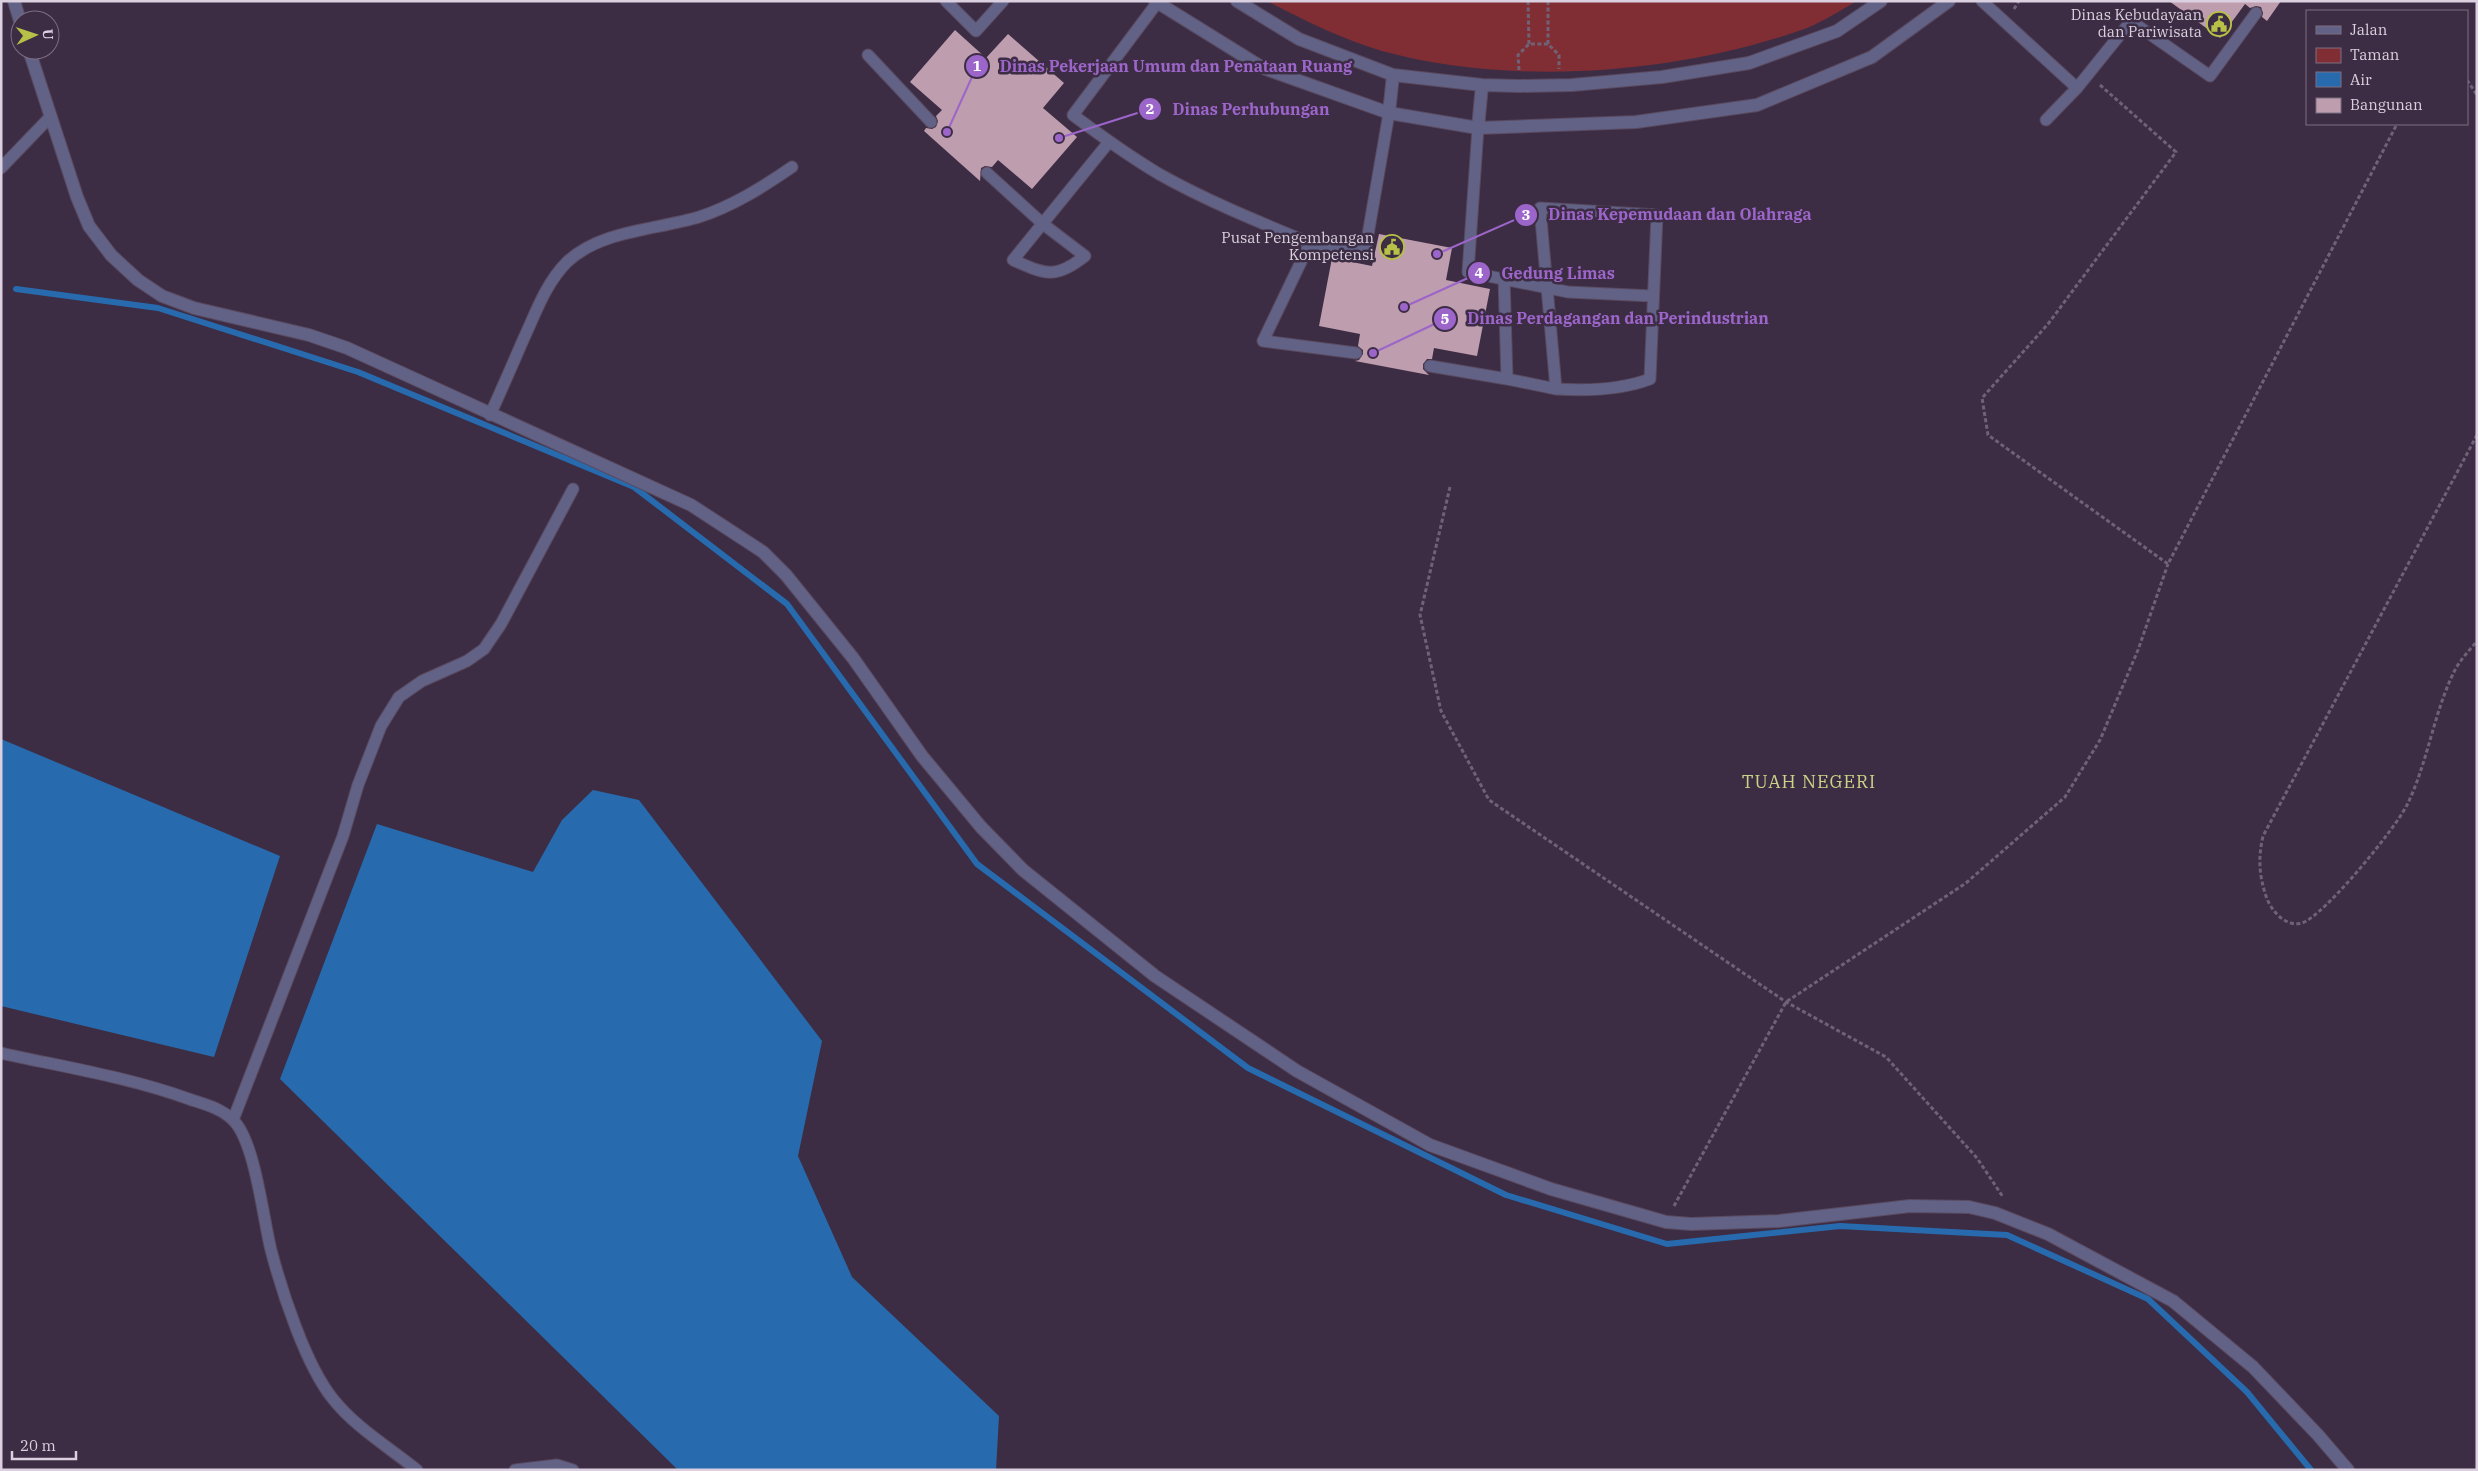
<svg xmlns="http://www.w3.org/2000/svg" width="2478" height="1471" font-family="'IBM Plex Serif',serif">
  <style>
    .green { fill: #802e34 }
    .water { fill: #276bae }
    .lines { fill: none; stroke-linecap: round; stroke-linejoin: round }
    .stream { stroke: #276bae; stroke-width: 6 }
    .building { fill: #be9dae }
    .service-casing { stroke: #594a60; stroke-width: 13 }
    .minor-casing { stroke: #594a60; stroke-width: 14 }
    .tertiary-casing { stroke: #594a60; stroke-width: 14 }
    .path { stroke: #706276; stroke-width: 3; stroke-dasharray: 4 2.5; stroke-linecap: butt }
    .service { stroke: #616286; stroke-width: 11 }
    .minor { stroke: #616286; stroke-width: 12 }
    .tertiary { stroke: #616286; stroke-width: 12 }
    .labels { text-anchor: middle; stroke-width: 5; stroke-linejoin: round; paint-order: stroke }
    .poi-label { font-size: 15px; fill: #dad0df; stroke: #3d2d44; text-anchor: end }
    .quarter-label { font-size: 18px; letter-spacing: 1px; fill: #cad386; stroke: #3d2d44 }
    .leader { fill: none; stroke: #9c65ca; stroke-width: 2 }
    .callout-dot { fill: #9c65ca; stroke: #3d2d44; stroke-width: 2 }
    .mark-label { font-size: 15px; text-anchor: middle; font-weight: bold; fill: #fff }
    .callout-label { font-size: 16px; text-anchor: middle; font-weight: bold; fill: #9c65ca; stroke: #3d2d44; stroke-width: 5; stroke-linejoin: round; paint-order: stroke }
  </style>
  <rect width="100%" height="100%" fill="#3d2d44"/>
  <path class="green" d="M 1267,1 L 1857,1 C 1841,10 1824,21 1807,28 C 1679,74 1513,87 1382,51 C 1344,40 1303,20 1267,1 Z"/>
  <path class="water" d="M 1,739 L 280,856 L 214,1057 L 1,1006 Z
    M 593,790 L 639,800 L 822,1041 L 798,1156 L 852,1277 L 999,1416 L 996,1470 L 678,1470 L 280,1079 L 377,824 L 533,872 L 562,820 Z"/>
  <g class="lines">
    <path class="stream" d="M 16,289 L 158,308 L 358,372 L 634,487 L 787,604 L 977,864 L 1248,1068 L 1506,1195 L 1667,1244 L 1840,1226 L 2007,1235 L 2148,1299 L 2247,1392 L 2311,1470"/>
  </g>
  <path class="building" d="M 2169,1 L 2281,1 L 2267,21 L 2262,17 L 2263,13 L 2261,7 L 2256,6 L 2250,8 L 2245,4 L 2220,38 Z
    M 955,30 L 986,58 L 1008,34 L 1064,83 L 1043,108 L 1077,137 L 1032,189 L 998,160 L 992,167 L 985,166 L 981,168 L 980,181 L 924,131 L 926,128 L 932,129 L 936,127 L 938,121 L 936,116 L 942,110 L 910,82 Z
    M 1379,234 L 1452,248 L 1446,280 L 1490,289 L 1477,356 L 1434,348 L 1432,359 L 1427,359 L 1423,364 L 1423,369 L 1429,375 L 1355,361 L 1359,360 L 1363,354 L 1363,350 L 1358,346 L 1360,334 L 1319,326 L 1332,258 L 1372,266 Z"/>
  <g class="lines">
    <defs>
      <path id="service" d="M 946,1 L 976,31 L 1003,1
        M 1982,1 L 2077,88 L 2131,21 L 2210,76 L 2256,13
        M 1157,3 L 1073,115 C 1101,136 1129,156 1159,174 C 1207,201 1259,222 1310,243
        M 868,55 L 931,122
        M 2046,120 L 2077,88
        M 1478,128 L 1468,272 L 1568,292 L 1652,296
        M 1,168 L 51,116
        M 987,173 L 1043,224 L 1085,256 C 1055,280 1045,274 1013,260 L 1109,142
        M 1540,208 L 1657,215 L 1650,379 C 1621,390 1588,391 1556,389 Z
        M 1504,278 L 1507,379 L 1556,389
        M 1356,353 L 1263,341 L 1310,243 L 1365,252 L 1389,113
        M 1430,366 L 1507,379
        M 490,415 C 502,389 513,363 524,338 C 536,312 546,283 567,262 C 601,230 656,230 699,217 C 733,206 763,187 792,167
        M 1,1053 C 64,1067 128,1077 189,1099 C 204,1104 221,1108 233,1120 C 255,1141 263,1218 271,1250 C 282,1292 306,1366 333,1399 C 355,1427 390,1448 417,1470
        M 233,1120 L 343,836 L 358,785 L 381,726 L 399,697 L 422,681 L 467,661 L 484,649 L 501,624 L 573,489
        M 515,1470 L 557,1465 L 573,1470"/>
      <path id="minor" d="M 14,1 L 20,21
        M 29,50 L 77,197 L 89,226 L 111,255 L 138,280 L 162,296 L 194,308 L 309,335 L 347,348 L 691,505 L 763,552 L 786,575 L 853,658 L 922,756 L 981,827 L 1023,870 L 1155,976 L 1297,1071 L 1430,1145 L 1551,1189 L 1666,1222 L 1691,1224 L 1779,1221 L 1910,1206 L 1969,1207 L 1995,1213 L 2048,1234 L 2173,1301 L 2253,1367 L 2318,1435 L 2348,1470"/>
      <path id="tertiary" d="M 1155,1 L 1263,68 L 1389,113 L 1478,128 L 1636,122 L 1757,105 L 1872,57 L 1949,1
        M 1237,1 L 1299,39 L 1393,75 L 1482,85 L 1519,86 L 1572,85 L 1662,77 L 1749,63 L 1837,31 L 1881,1
        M 1389,113 L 1393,75
        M 1478,128 L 1482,85"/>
    </defs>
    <use href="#service" class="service-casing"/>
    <use href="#minor" class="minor-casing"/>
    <use href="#tertiary" class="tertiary-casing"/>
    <path class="path" d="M 1528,1 L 1529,44
      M 2014,9 L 2019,1
      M 1548,44 L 1548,1
      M 1519,70 L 1518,55 L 1529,44 L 1548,44 L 1559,55 L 1559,69
      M 2467,80 L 2477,95
      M 2100,85 L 2176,152 L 2048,324 L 1982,398 L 1988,435 L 2168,564 L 2397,124
      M 2477,435 L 2263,836 C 2258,858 2259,875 2266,896 C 2270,909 2285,928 2302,923 C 2325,915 2395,829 2407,805 C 2427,765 2434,712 2454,672 C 2459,661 2469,651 2477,641
      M 1450,487 L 1420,615 L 1441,711 L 1489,800 L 1786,1002 L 1886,1057 L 1977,1158 L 2003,1197
      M 1674,1206 L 1786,1002 L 1966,883 L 2065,797 L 2100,740 L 2138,650 L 2168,564"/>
    <use href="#service" class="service"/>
    <use href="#minor" class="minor"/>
    <use href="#tertiary" class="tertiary"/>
  </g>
  <defs>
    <symbol id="civic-ring" viewBox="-11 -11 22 22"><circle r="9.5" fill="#3d2d44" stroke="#b7c148" stroke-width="1.5"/><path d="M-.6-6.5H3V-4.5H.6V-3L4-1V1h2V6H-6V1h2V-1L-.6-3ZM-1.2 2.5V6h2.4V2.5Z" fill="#b7c148"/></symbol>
  </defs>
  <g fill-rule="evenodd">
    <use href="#civic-ring" x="2205" y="10" width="28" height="28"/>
    <use href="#civic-ring" x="1378" y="233" width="28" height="28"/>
  </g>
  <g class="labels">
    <g class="poi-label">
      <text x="2202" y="20">Dinas Kebudayaan<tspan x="2202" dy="17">dan Pariwisata</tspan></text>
      <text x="1374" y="243">Pusat Pengembangan<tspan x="1374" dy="17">Kompetensi</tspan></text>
    </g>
    <g class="quarter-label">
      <text x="1809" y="788">TUAH NEGERI</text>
    </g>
  </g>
  <path class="leader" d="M947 132L977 66M1059 138L1150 109M1437 254L1526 215M1404 307L1479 273M1373 353L1445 319"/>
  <g class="callout-dot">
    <circle cx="947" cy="132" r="5"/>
    <circle cx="1059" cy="138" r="5"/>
    <circle cx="1437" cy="254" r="5"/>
    <circle cx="1404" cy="307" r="5"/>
    <circle cx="1373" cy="353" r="5"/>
    <circle cx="977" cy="66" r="12"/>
    <circle cx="1150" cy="109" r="12"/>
    <circle cx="1526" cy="215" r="12"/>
    <circle cx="1479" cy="273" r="12"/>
    <circle cx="1445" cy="319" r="12"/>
  </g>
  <g class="mark-label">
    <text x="977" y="71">1</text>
    <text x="1150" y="114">2</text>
    <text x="1526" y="220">3</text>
    <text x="1479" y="278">4</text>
    <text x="1445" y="324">5</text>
  </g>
  <g class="callout-label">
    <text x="1176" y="72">Dinas Pekerjaan Umum dan Penataan Ruang</text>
    <text x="1251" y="115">Dinas Perhubungan</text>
    <text x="1680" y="220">Dinas Kepemudaan dan Olahraga</text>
    <text x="1558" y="279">Gedung Limas</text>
    <text x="1618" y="324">Dinas Perdagangan dan Perindustrian</text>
  </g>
  <rect width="2478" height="1471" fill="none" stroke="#dad0df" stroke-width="5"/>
  <rect x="2306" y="10" width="162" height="115" fill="#3d2d44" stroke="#7c6e82"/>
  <rect x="2316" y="26" width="25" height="8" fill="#616286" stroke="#7c6e82"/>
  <text x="2350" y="35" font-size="15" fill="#dad0df">Jalan</text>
  <rect x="2316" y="48" width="25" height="15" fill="#802e34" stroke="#7c6e82"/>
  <text x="2350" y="60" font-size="15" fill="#dad0df">Taman</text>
  <rect x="2316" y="72" width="25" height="15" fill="#276bae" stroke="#7c6e82"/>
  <text x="2350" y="85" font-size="15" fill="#dad0df">Air</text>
  <rect x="2316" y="98" width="25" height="15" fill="#be9dae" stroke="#7c6e82"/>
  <text x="2350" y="110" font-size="15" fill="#dad0df">Bangunan</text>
  <g transform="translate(35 35) rotate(87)"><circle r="24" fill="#3d2d44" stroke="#7c6e82"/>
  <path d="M0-4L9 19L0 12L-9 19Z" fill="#b7c148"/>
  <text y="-8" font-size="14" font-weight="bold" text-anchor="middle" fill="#dad0df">U</text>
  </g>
  <path d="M12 1451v8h64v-8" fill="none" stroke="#dad0df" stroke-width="2.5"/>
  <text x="20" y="1451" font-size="15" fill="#dad0df" stroke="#3d2d44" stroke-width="4" paint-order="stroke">20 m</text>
</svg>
